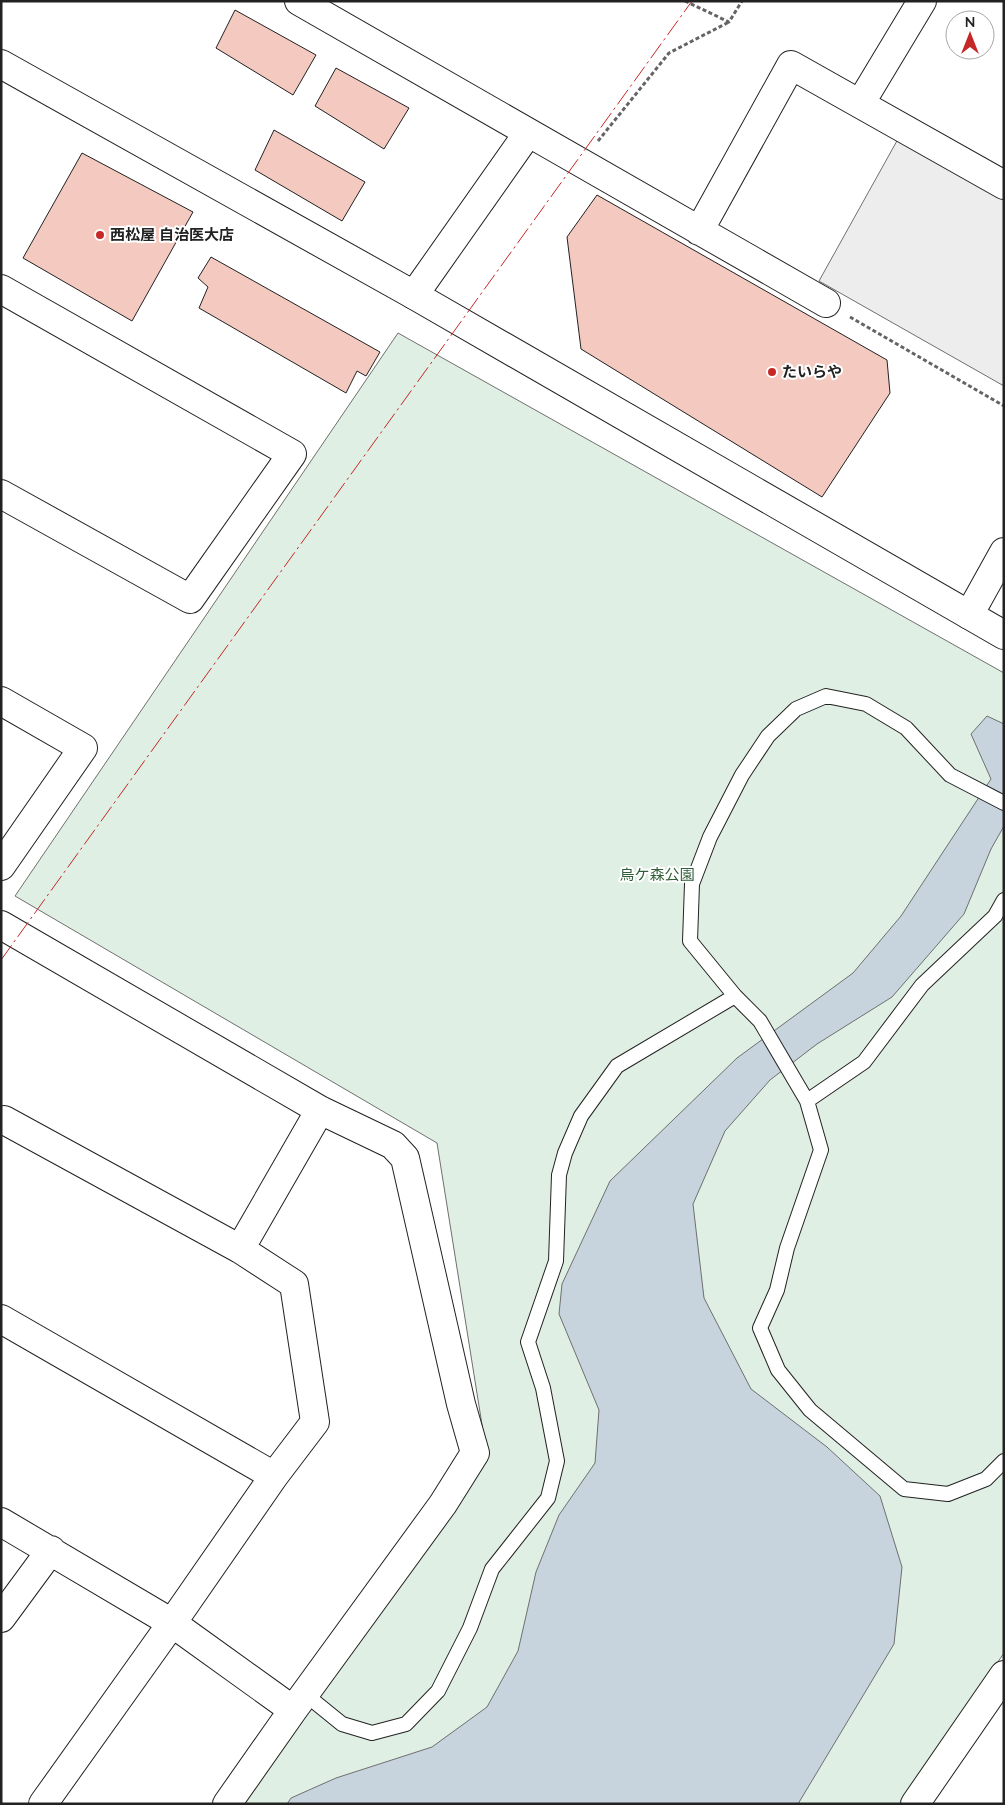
<svg xmlns="http://www.w3.org/2000/svg" width="1005" height="1805" font-family="Mulish,'Noto Sans JP',sans-serif">
  <style>
    .green { fill: #e0efe3; stroke: #6f6f6f }
    .parking { fill: #ededed; stroke: #6f6f6f }
    .water { fill: #c7d3dd; stroke: #6f6f6f }
    .building { fill: #f3c9c0; stroke: #222 }
    .lines { fill: none; stroke-linecap: round; stroke-linejoin: round }
    .lane-casing { stroke: #222; stroke-width: 16 }
    .street-casing { stroke: #222; stroke-width: 30 }
    .secondary-casing { stroke: #222; stroke-width: 30 }
    .path { stroke: #646464; stroke-width: 3; stroke-dasharray: 4 2.5; stroke-linecap: butt }
    .lane { stroke: #fff; stroke-width: 14 }
    .street { stroke: #fff; stroke-width: 28 }
    .secondary { stroke: #fff; stroke-width: 28 }
    .power { stroke: #c62828; stroke-width: 1; stroke-dasharray: 18 4 2.5 4; stroke-linecap: butt }
    .poi-dot { fill: #c62828; stroke: #fff; stroke-width: 2 }
    .labels { text-anchor: middle; stroke-width: 4; stroke-linejoin: round; paint-order: stroke }
    .poi-label { font-size: 15px; font-weight: bold; fill: #222; stroke: #fff; text-anchor: start }
    .park-label { font-size: 15px; fill: #2f5e38; stroke: #fff }
  </style>
  <rect width="100%" height="100%" fill="#fff"/>
  <path class="green" d="M 398,333 L 1004,673 L 1004,1653 L 901,1804 L 240,1804 L 487,1456 L 437,1143 L 15,896 Z"/>
  <path class="parking" d="M 898,139 L 1004,200 L 1004,386 L 819,281 Z"/>
  <path class="water" d="M 987,716 L 1004,724 L 1004,826 L 991,849 L 964,914 L 892,997 L 817,1044 L 770,1080 L 725,1131 L 693,1204 L 704,1298 L 751,1389 L 827,1447 L 880,1496 L 902,1567 L 894,1644 L 798,1804 L 287,1804 L 291,1798 L 336,1778 L 432,1747 L 487,1707 L 518,1651 L 536,1572 L 559,1515 L 595,1463 L 599,1410 L 559,1314 L 562,1284 L 610,1181 L 737,1058 L 853,973 L 901,916 L 991,779 L 971,734 Z"/>
  <path class="building" d="M 235,10 L 316,55 L 293,95 L 216,48 Z
    M 336,68 L 409,108 L 384,149 L 315,106 Z
    M 274,130 L 365,182 L 342,221 L 255,170 Z
    M 82,153 L 193,212 L 132,321 L 23,258 Z
    M 597,195 L 887,360 L 890,393 L 822,497 L 581,349 L 567,237 Z
    M 211,257 L 380,352 L 366,376 L 357,371 L 346,393 L 199,308 L 208,287 L 198,278 Z"/>
  <g class="lines">
    <defs>
      <path id="lane" d="M 1004,803 L 950,775 L 906,728 L 866,704 L 826,696 L 796,709 L 768,736 L 742,775 L 710,837 L 692,884 L 690,941 L 735,996 L 760,1021 L 807,1101 L 821,1150 L 787,1248 L 777,1290 L 760,1328 L 778,1370 L 810,1410 L 904,1489 L 948,1494 L 986,1479 L 1004,1461
        M 807,1101 L 864,1062 L 922,985 L 995,916 L 1004,900
        M 305,1694 L 342,1724 L 372,1733 L 406,1724 L 438,1691 L 470,1628 L 492,1569 L 548,1498 L 557,1461 L 543,1388 L 528,1342 L 556,1261 L 559,1175 L 565,1153 L 581,1116 L 617,1066 L 735,996"/>
      <path id="street" d="M 299,1 L 826,303
        M 860,104 L 922,1
        M 699,231 L 791,65 L 1004,185
        M 1,289 L 292,454 L 190,599 L 1,494
        M 414,295 L 528,133
        M 969,615 L 1004,552
        M 1,701 L 83,748 L 1,866
        M 1,925 L 320,1110 L 393,1145 L 405,1158 L 461,1404 L 475,1453 L 443,1504 L 293,1710 L 227,1804
        M 1,1121 L 4,1120 L 240,1249 L 294,1284 L 315,1422 L 274,1476 L 1,1319
        M 240,1249 L 320,1110
        M 1,1522 L 172,1623 L 293,1710
        M 1,1618 L 51,1550
        M 43,1804 L 172,1623 L 274,1476
        M 915,1804 L 1004,1675"/>
      <path id="secondary" d="M 1,64 L 414,295 L 1004,635"/>
    </defs>
    <use href="#lane" class="lane-casing"/>
    <use href="#street" class="street-casing"/>
    <use href="#secondary" class="secondary-casing"/>
    <path class="path" d="M 685,1 L 729,22 L 742,1
      M 598,141 L 669,53 L 729,22
      M 850,317 L 1004,406"/>
    <use href="#lane" class="lane"/>
    <use href="#street" class="street"/>
    <use href="#secondary" class="secondary"/>
    <path class="power" d="M 1,960 L 692,1"/>
  </g>
  <g class="poi-dot">
    <circle cx="100" cy="235" r="5"/>
    <circle cx="772" cy="372" r="5"/>
  </g>
  <g class="labels">
    <g class="poi-label">
      <text x="110" y="240">西松屋 自治医大店</text>
      <text x="782" y="377">たいらや</text>
    </g>
    <g class="park-label">
      <text x="657" y="880">烏ケ森公園</text>
    </g>
  </g>
  <rect width="1005" height="1805" fill="none" stroke="#222222" stroke-width="5"/>
  <g transform="translate(970 35)"><circle r="24" fill="#ffffff" stroke="#a7a7a7"/>
  <path d="M0-4L9 19L0 12L-9 19Z" fill="#c62828"/>
  <text y="-8" font-size="14" font-weight="bold" text-anchor="middle" fill="#222222">N</text>
  </g>
</svg>
